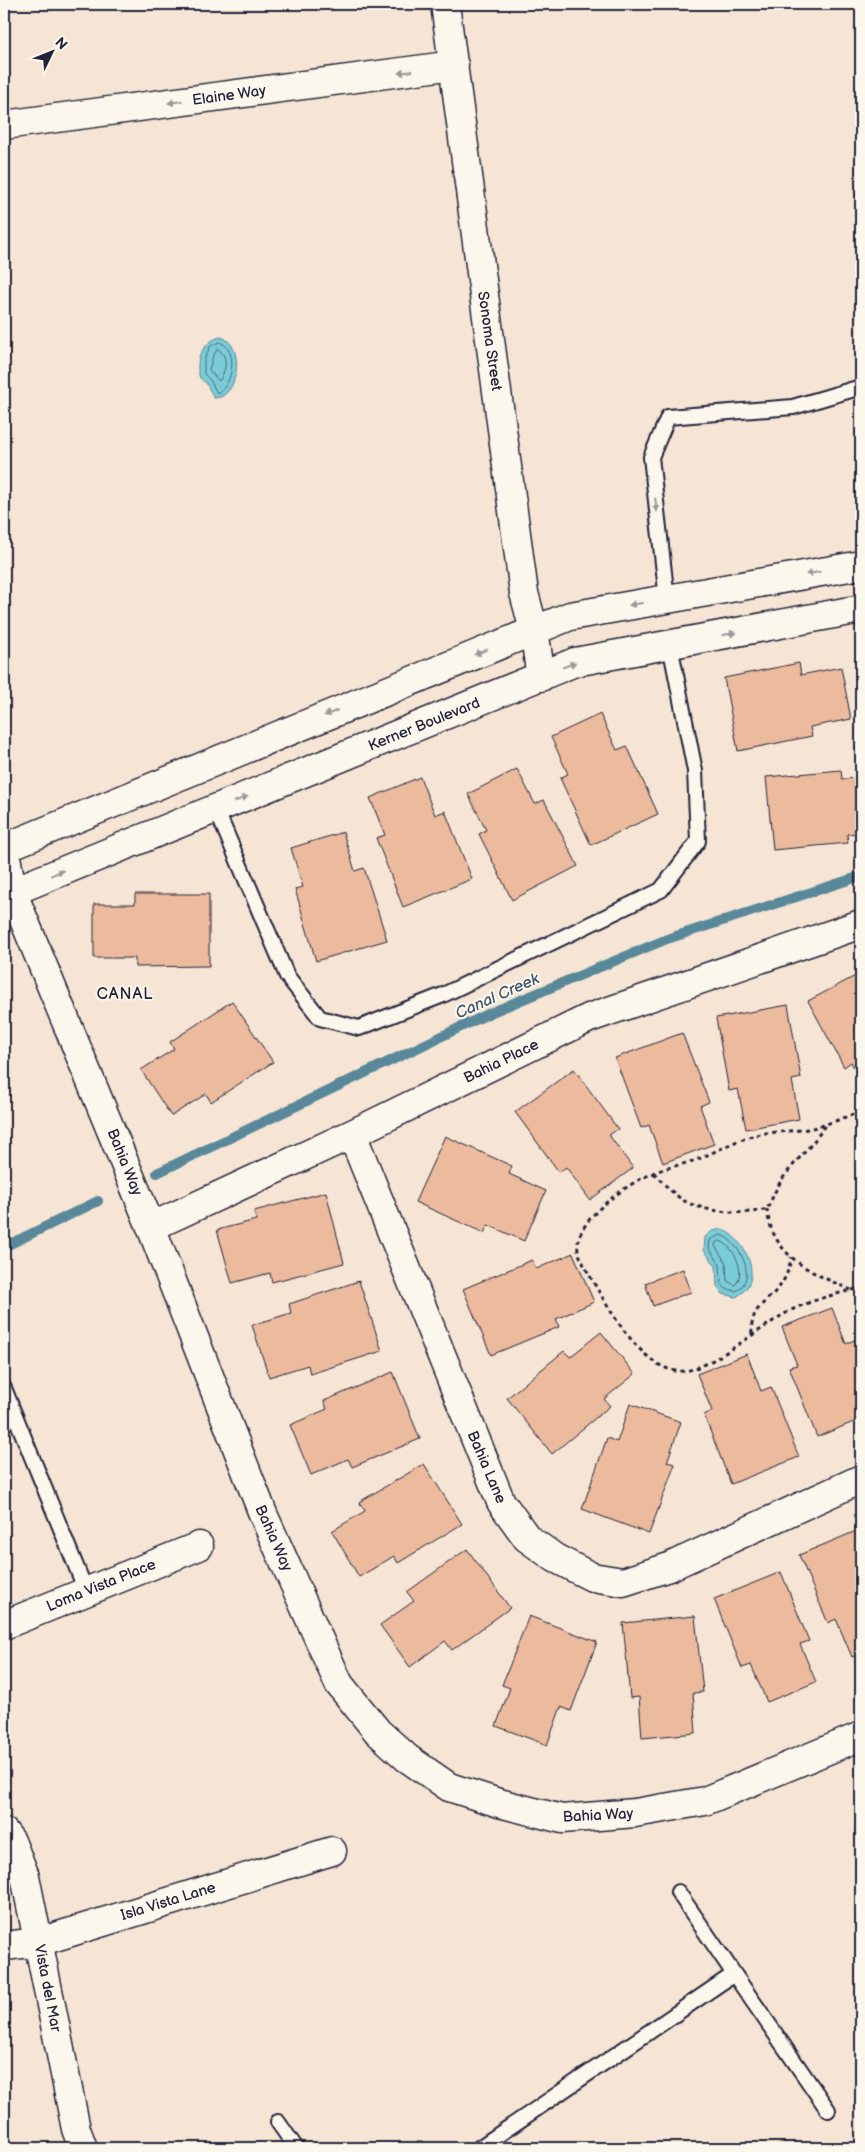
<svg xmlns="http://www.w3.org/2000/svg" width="865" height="2152" font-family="'Balsamiq Sans',sans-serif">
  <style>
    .water { fill: #7cccd7; stroke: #588899 }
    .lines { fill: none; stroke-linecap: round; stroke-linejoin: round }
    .shore { stroke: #466679; stroke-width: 1 }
    .stream { stroke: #588899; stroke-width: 10 }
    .building { fill: #ecba9d; stroke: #22223b }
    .lane-casing { stroke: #22223b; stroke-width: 18 }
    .street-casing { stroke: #22223b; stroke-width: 31 }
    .secondary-casing { stroke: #22223b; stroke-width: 31 }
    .path { stroke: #22223b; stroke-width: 3; stroke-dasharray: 4 4; stroke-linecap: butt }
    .lane { stroke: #fbf7ec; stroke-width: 14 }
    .street { stroke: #fbf7ec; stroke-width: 28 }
    .secondary { stroke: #fbf7ec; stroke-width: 28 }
    .oneway { fill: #99979c }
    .labels { text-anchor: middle; stroke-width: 4; stroke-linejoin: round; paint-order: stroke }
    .street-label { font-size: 15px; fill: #22223b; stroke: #fbf7ec }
    .neighbourhood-label { font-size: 16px; letter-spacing: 1px; fill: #22223b; stroke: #fbf7ec }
    .water-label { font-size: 16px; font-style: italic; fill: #3d556a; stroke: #fbf7ec }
  </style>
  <rect width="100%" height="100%" fill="#f6e5d4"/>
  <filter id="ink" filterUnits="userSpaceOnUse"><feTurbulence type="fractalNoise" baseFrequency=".02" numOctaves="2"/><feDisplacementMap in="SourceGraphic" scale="10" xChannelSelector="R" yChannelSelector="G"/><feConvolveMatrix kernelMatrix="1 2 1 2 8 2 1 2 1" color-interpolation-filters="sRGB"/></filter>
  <g filter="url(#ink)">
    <path class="water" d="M 221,337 C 246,344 239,399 214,398 L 206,383 L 200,378 C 193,361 204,340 221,337 Z
      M 722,1229 C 746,1240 766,1281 736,1297 L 723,1294 L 717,1286 L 716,1266 L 704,1250 L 705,1237 L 712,1231 Z"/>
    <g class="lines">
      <path class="shore" d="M 220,342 C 239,350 233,386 217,393 L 210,380 L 204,374 L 204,360 L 210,347 Z
        M 218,349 C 229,355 226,372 219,381 L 209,370 L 213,356 Z
        M 721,1235 C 739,1241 759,1279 736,1291 L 726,1289 L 721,1283 L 720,1264 L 709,1248 L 710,1240 Z
        M 720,1241 C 734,1246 747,1273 735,1285 L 727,1281 L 726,1263 L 715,1246 L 716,1243 Z"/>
      <path class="stream" d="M 157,1173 L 490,1013 L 667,939 L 861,876
        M 4,1247 L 98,1201"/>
    </g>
    <path class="building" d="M 799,663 L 801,675 L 841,667 L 851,719 L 810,727 L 812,736 L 738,751 L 724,678 Z
      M 600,714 L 617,750 L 627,746 L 658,814 L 591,845 L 560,778 L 568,774 L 551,737 Z
      M 517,769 L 535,804 L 544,800 L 578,866 L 512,900 L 479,834 L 486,830 L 468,794 Z
      M 841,770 L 842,779 L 861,778 L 861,833 L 847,834 L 848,843 L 773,850 L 766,777 Z
      M 420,777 L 435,815 L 445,811 L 472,879 L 403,907 L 376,838 L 385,835 L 370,798 Z
      M 343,832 L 355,871 L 364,868 L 387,940 L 316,961 L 295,889 L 303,887 L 291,848 Z
      M 135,894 L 209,894 L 209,966 L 135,967 L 135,958 L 94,958 L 94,904 L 135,904 Z
      M 861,973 L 861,1081 L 851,1062 L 844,1067 L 808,1001 Z
      M 232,1001 L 273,1062 L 211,1102 L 206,1094 L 171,1116 L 141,1070 L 174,1049 L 170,1042 Z
      M 788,1005 L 801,1078 L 792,1080 L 799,1119 L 746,1129 L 738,1089 L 729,1091 L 716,1018 Z
      M 682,1033 L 709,1102 L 700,1106 L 714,1144 L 663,1163 L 649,1125 L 641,1128 L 615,1058 Z
      M 574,1069 L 618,1129 L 609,1135 L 633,1168 L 590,1200 L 566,1167 L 559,1172 L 515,1112 Z
      M 445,1136 L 512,1166 L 509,1174 L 546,1191 L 524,1241 L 488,1225 L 484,1233 L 415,1202 Z
      M 326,1192 L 344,1263 L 272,1282 L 270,1273 L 232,1283 L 217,1230 L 256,1220 L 254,1211 Z
      M 573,1253 L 594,1302 L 556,1319 L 559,1327 L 491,1355 L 463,1289 L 532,1260 L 536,1269 Z
      M 683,1269 L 691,1292 L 653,1306 L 645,1283 Z
      M 359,1281 L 382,1351 L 310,1374 L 308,1365 L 269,1377 L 252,1325 L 291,1313 L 289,1304 Z
      M 832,1308 L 846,1344 L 856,1339 L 861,1352 L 861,1419 L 817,1437 L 789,1367 L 797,1365 L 782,1327 Z
      M 601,1332 L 635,1374 L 604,1399 L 610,1406 L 552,1454 L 507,1398 L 564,1351 L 570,1357 Z
      M 747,1354 L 761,1391 L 771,1387 L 799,1457 L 731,1484 L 704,1415 L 712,1411 L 697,1374 Z
      M 393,1372 L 420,1439 L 352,1467 L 348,1459 L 311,1475 L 290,1425 L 327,1409 L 324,1401 Z
      M 630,1404 L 681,1422 L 667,1462 L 675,1464 L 649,1534 L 582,1509 L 607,1438 L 617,1442 Z
      M 424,1464 L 462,1524 L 398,1563 L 394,1556 L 359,1577 L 332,1531 L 365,1511 L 359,1502 Z
      M 861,1529 L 861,1653 L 852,1657 L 836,1619 L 828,1623 L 799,1555 Z
      M 467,1549 L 510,1608 L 452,1650 L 445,1641 L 410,1667 L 380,1625 L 414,1601 L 407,1592 Z
      M 781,1572 L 809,1641 L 800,1644 L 816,1682 L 767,1702 L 751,1665 L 742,1668 L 714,1599 Z
      M 529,1616 L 597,1642 L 571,1711 L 561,1707 L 547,1745 L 496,1726 L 510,1688 L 502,1685 Z
      M 695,1616 L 703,1692 L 693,1693 L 696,1733 L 642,1738 L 639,1697 L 630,1698 L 623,1623 Z"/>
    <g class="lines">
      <defs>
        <path id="lane" d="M 667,599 L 651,457 L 668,417 L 793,407 L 861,387
          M 216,809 L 287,976 L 320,1018 L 359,1028 L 443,995 L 661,890 L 698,841 L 695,771 L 670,645
          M 4,1388 L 86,1591
          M 678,1892 L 734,1974
          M 278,2122 L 296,2148
          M 479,2148 L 734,1974 L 828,2110"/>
        <path id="street" d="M 445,4 L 524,593 L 534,630 L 541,677
          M 4,125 L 454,65
          M 4,845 L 12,891 L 151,1227 L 263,1514 L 339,1684 L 378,1732 L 407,1758 L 449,1787 L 499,1803 L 562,1819 L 635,1813 L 705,1801 L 861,1736
          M 352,1134 L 501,1502 L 527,1538 L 555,1558 L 592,1577 L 623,1582 L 669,1567 L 861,1479
          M 151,1227 L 352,1134 L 589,1018 L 861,924
          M 4,1625 L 199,1546
          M 4,1832 L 11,1841 L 25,1876 L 76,2129 L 83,2148
          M 4,1946 L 39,1942 L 332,1851"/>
        <path id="secondary" d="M 4,848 L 570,616 L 861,565
          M 4,895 L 575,662 L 861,609"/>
      </defs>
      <use href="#lane" class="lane-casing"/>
      <use href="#street" class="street-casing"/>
      <use href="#secondary" class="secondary-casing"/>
      <path class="path" d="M 861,1111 C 844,1118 826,1125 808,1129 C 789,1132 769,1131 752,1136 C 732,1142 715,1152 696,1160 C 682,1165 667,1167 653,1173 C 629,1183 573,1220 578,1250 C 579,1260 609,1309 616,1319 C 630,1340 657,1375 685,1371 C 712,1367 760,1328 786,1313 C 810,1300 835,1294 861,1288
        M 654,1173 C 662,1182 672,1193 683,1200 C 702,1212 745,1216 767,1209 C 773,1197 777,1185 786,1174 C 799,1157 814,1144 825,1125
        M 767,1209 C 772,1257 812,1273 851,1290
        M 752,1334 C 749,1306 769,1303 782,1283 C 787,1275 790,1266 791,1257"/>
      <use href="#lane" class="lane"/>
      <use href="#street" class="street"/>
      <use href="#secondary" class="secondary"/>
    </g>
    <defs><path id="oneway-solid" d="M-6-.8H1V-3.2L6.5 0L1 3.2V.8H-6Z" transform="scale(1.25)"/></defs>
    <g class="oneway">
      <use href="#oneway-solid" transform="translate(405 72) rotate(172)"/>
      <use href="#oneway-solid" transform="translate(175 102) rotate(172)"/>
      <use href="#oneway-solid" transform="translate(656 505) rotate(83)"/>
      <use href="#oneway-solid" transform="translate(813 573) rotate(170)"/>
      <use href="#oneway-solid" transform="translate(636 604) rotate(170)"/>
      <use href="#oneway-solid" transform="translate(729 634) rotate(-10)"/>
      <use href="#oneway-solid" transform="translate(481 652) rotate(158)"/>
      <use href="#oneway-solid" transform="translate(569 665) rotate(-21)"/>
      <use href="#oneway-solid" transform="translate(331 713) rotate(158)"/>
      <use href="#oneway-solid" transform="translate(241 799) rotate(-22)"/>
      <use href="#oneway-solid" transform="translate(57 873) rotate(-22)"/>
    </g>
  </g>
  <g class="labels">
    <g class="street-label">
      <text transform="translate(229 95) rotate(-8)" y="5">Elaine Way</text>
      <text transform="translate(490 341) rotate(82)" y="5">Sonoma Street</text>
      <text transform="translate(424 724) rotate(-22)" y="5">Kerner Boulevard</text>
      <text transform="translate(501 1061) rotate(-26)" y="5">Bahia Place</text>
      <text transform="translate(125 1162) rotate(68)" y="5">Bahia Way</text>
      <text transform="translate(487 1467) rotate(67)" y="5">Bahia Lane</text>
      <text transform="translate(274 1538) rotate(66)" y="5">Bahia Way</text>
      <text transform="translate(101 1585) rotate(-22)" y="5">Loma Vista Place</text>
      <text transform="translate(598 1815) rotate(-3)" y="5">Bahia Way</text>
      <text transform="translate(168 1901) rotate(-17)" y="5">Isla Vista Lane</text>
      <text transform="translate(48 1988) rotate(79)" y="5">Vista del Mar</text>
    </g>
    <g class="neighbourhood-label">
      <text x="125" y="999">CANAL</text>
    </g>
    <g class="water-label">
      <text transform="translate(497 995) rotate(-24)" y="6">Canal Creek</text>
    </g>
  </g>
  <rect width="865" height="2152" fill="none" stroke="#fbf7ec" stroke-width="20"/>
  <rect x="10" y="10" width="845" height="2132" fill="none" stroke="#22223b" stroke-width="2" filter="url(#ink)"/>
  <g transform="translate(52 52) rotate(47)" stroke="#fbf7ec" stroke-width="4" paint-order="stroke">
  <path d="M0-4L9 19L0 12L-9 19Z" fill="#22223b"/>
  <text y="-8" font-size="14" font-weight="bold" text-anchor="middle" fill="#22223b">N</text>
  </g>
</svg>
